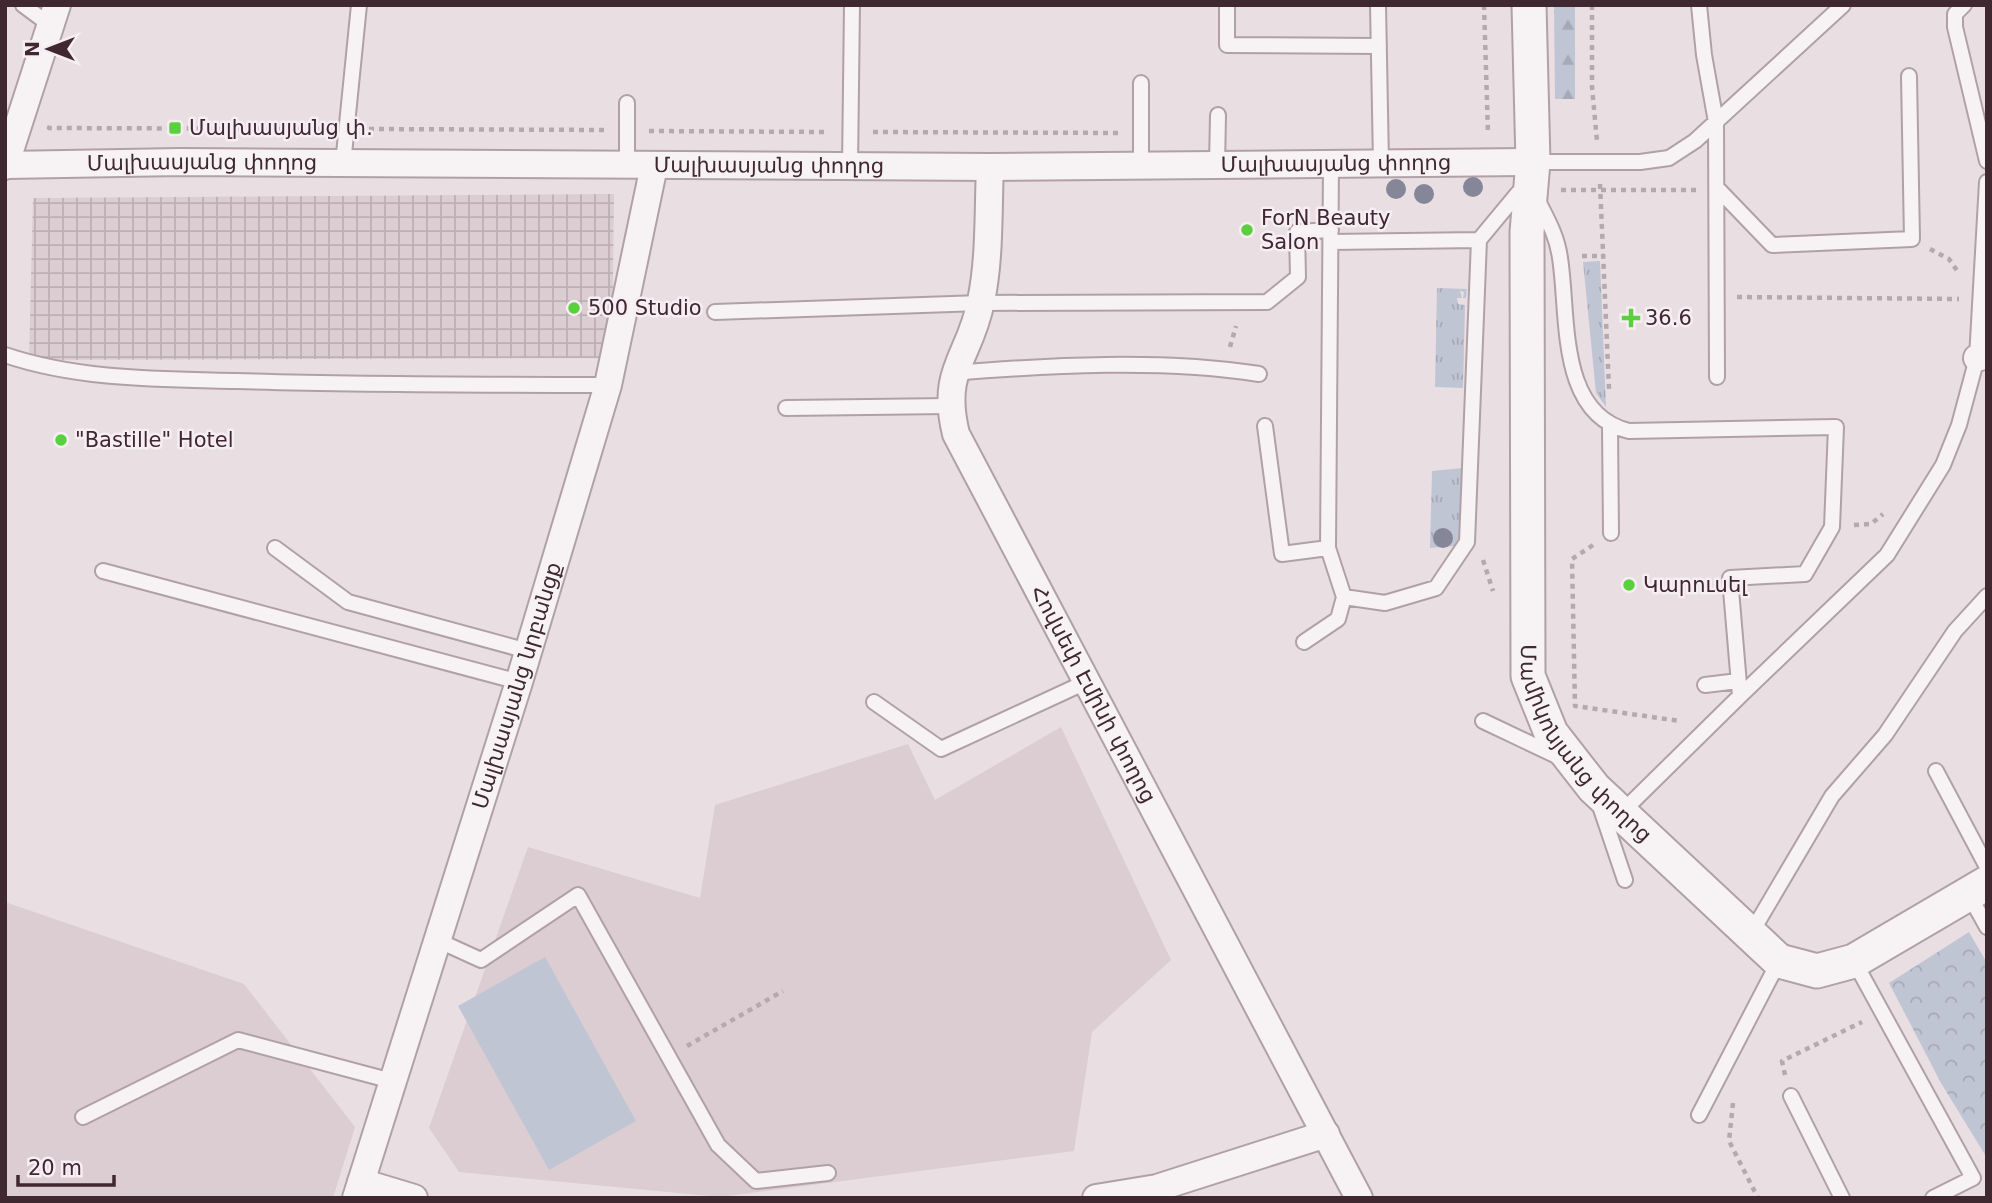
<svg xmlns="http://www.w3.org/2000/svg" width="1992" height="1203" font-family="'DejaVu Sans','Noto Sans Armenian',sans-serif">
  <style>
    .built { fill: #dbcdd2 }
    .industrial { fill: url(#industrial-grid) }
    .grass { fill: url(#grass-tufts) }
    .forest { fill: url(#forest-firs) }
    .park { fill: url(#park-crowns) }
    .pitch { fill: #c0c5d3 }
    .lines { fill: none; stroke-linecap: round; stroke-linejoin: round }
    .service-casing { stroke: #b0a1a6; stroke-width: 18 }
    .minor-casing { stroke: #b0a1a6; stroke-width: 30 }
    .tertiary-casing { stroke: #b0a1a6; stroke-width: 37 }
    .path { stroke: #b5a9ae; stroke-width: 4.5; stroke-dasharray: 5 5; stroke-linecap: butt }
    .service { stroke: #f7f2f4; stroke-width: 14 }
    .minor { stroke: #f7f2f4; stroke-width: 26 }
    .tertiary { stroke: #f7f2f4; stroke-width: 33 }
    .tree { fill: #868699 }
    .poi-dot { fill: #5ad041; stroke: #f6eef2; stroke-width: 2.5 }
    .labels { text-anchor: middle; stroke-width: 5; stroke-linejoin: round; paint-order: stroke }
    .poi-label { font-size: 21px; fill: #402831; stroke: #f6eef2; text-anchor: start }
    .street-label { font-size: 21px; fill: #402831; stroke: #f6eef2 }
  </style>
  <defs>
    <pattern id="industrial-grid" width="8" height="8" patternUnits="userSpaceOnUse" patternTransform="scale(1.75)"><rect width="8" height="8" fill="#dbcdd2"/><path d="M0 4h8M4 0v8" fill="none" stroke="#bdb0b5"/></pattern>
    <pattern id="grass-tufts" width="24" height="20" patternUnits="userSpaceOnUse" patternTransform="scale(1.75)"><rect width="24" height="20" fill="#c0c5d3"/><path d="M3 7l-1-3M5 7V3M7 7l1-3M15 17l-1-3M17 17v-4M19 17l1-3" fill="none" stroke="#a6a9b6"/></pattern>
    <pattern id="forest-firs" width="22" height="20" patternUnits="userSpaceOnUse" patternTransform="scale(1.75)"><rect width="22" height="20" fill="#c0c5d3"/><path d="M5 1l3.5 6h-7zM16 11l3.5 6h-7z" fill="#a6a9b6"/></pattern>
    <pattern id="park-crowns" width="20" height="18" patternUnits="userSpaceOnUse" patternTransform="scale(1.75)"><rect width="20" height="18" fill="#c0c5d3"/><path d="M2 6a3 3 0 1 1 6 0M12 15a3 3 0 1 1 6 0" fill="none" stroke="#a6a9b6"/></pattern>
  </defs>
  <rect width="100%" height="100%" fill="#e9dfe3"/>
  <path class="built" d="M 1061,727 L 1171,960 L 1092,1032 L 1074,1151 L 720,1197 L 459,1172 L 429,1128 L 528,847 L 700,898 L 715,805 L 908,744 L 935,800 Z
    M 5,902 L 244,984 L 355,1127 L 333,1198 L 5,1198 Z"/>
  <path class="industrial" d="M 614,194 L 612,358 L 29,360 L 33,198 Z"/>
  <path class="grass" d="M 1600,261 L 1606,407 L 1596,393 L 1583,262 Z
    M 1437,288 L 1467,289 L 1466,298 L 1463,298 L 1464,292 L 1460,291 L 1462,298 L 1457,298 L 1458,304 L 1465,305 L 1463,388 L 1435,387 Z
    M 1463,468 L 1460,535 L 1455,546 L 1430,548 L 1432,471 Z"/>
  <path class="forest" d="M 1554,5 L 1575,5 L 1575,99 L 1555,99 Z"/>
  <path class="park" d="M 1969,932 L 1987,963 L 1987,1158 L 1941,1083 L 1889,983 Z"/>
  <path class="pitch" d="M 545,957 L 636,1121 L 549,1170 L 458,1006 Z"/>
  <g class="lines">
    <defs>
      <path id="service" d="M 23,5 L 50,25
        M 1227,5 L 1227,45 L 1379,46
        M 1378,5 L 1381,163
        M 1699,5 L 1704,55 L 1716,122 L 1717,377
        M 1964,5 L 1955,14 L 1955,27 L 1987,161
        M 1141,83 L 1141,166
        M 627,103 L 627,165
        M 1533,162 L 1640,162 L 1669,158 L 1695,141 L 1843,5
        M 343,164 L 359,5
        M 1331,165 L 1328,548 L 1344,597 L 1385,603 L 1436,588 L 1467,542 L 1479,240
        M 1217,166 L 1218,115
        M 850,167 L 852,5
        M 1719,190 L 1772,245 L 1912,239 L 1909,76
        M 1536,197 C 1546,217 1557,235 1560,258 C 1569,315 1557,414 1629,431 L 1836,427 L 1832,527 L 1805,574 L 1730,578 L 1740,696 L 1620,814
        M 1331,242 L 1479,240 L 1518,193
        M 715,312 L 981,303 L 1267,302 L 1298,277 L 1297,232 L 1331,230
        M 5,355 C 79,380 159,379 236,381 C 360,385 484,385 608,385
        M 953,373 C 1049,365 1164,359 1259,374
        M 786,408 L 949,406
        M 1265,426 L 1282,554 L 1328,548
        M 1610,427 L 1611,533
        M 275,548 L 348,602 L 528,651
        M 103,571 L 519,682
        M 1304,642 L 1338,619 L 1344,597
        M 1705,685 L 1738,681
        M 1740,696 L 1887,555 L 1943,465 L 1959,425 L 1977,358 L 1987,182
        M 874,702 L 941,749 L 1086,682
        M 1483,721 L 1561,758
        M 1936,771 L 1987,867
        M 1599,803 L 1625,880
        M 1968,893 L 1987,927
        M 1750,935 L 1832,796 L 1885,735 L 1955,631 L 1987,596
        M 437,940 L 481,960 L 578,895 L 718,1145 L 756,1181 L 828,1173
        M 1854,961 L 1973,1178 L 1933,1198
        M 1791,1096 L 1842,1198
        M 1699,1115 L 1779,961
        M 83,1117 L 238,1040 L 392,1081"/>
      <g id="minor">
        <path id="s1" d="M 6,165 L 180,162 L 990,167 L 1533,162"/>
        <path d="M 5,166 L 57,5"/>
        <path id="s2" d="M 990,167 C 988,211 990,258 981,301 C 970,358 940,369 956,434 L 1359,1198"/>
        <path d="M 1977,358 L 1987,355"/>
        <path d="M 361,1182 L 414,1198"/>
        <path id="s3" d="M 356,1198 L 519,682 L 608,385 L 654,166"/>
        <path d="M 1096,1198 L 1157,1188 L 1326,1134"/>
      </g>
      <g id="tertiary">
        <path id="s4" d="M 1529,5 L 1533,162 L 1527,232 L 1528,676 L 1551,733 L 1594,788 L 1779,961 L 1817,971 L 1854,961 L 1987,883"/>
      </g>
    </defs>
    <use href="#service" class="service-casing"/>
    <use href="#minor" class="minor-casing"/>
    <use href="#tertiary" class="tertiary-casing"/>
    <path class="path" d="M 1484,5 L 1488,134
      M 1592,5 L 1592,87 L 1597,141
      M 50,126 L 49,128 L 325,129
      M 369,129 L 605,130
      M 649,131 L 829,132
      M 873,132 L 1120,133
      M 1600,184 L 1609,389
      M 1561,190 L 1696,190
      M 1930,249 L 1949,259 L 1958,272
      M 1582,256 L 1604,256
      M 1737,297 L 1959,299
      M 1230,347 L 1236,326
      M 1854,525 L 1871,524 L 1883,514
      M 1593,545 L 1572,559 L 1575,706 L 1680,721
      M 1483,560 L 1493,591
      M 687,1046 L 783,991
      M 1785,1075 L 1782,1061 L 1862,1022
      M 1733,1103 L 1729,1141 L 1758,1198"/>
    <use href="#service" class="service"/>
    <use href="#minor" class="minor"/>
    <use href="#tertiary" class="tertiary"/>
  </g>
  <g class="tree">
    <circle cx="1473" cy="187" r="10"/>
    <circle cx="1396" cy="189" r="10"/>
    <circle cx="1424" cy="194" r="10"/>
    <circle cx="1443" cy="538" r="10"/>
  </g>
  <g class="poi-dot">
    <rect x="168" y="121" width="14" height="14" rx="3.5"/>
    <circle cx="1247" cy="230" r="7"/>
    <circle cx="574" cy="308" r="7"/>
    <path d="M1627.5 307.5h7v7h7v7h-7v7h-7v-7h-7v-7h7z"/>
    <circle cx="61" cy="440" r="7"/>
    <circle cx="1629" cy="585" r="7"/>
  </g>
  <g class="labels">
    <g class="poi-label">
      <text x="189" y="135">Մալխասյանց փ․</text>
      <text x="1261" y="225">ForN Beauty<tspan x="1261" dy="24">Salon</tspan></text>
      <text x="588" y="315">500 Studio</text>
      <text x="1645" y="325">36.6</text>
      <text x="75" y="447">"Bastille" Hotel</text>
      <text x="1643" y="592">Կարուսել</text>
    </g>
    <g class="street-label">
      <text dy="7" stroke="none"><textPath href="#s1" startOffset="196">Մալխասյանց փողոց</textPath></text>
      <text dy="7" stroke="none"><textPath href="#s1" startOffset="1330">Մալխասյանց փողոց</textPath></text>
      <text dy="7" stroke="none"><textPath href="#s1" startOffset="763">Մալխասյանց փողոց</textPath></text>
      <text dy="7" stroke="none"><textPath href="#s3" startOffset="537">Մալխասյանց նրբանցք</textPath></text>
      <text dy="7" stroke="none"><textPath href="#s2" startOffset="567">Հովսեփ Էմինի փողոց</textPath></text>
      <text dy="7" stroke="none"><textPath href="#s4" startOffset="758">Մամիկոնյանց փողոց</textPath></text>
    </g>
  </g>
  <rect width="1992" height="1203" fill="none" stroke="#402831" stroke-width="14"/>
  <g transform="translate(49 49) rotate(270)" stroke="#f6eef2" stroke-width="5" paint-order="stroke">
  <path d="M0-5L12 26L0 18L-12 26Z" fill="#402831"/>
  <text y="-10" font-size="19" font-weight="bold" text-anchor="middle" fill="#402831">N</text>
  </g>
  <path d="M18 1175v10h96v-10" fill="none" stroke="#402831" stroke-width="3.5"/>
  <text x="28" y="1175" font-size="21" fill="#402831" stroke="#f6eef2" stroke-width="5" paint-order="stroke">20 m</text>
</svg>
